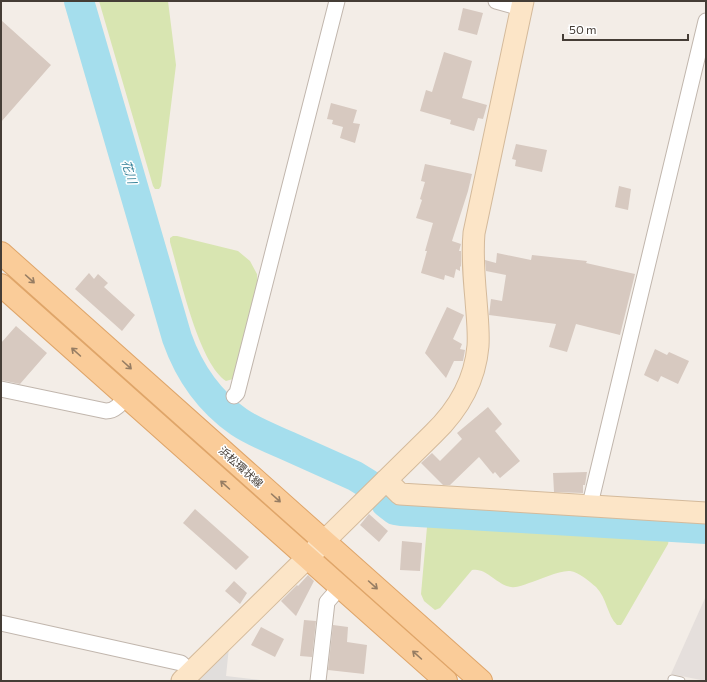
<svg xmlns="http://www.w3.org/2000/svg" width="707" height="682" font-family="Commissioner,'Noto Sans JP',sans-serif">
  <style>
    .industrial { fill: #e5dfdc }
    .green { fill: #d8e5b1 }
    .parking { fill: #e1dedc }
    .lines { fill: none; stroke-linecap: round; stroke-linejoin: round }
    .river { stroke: #a5deed; stroke-width: 30 }
    .building { fill: #d7c9c0 }
    .lane-casing { stroke: #c1b6ad; stroke-width: 9 }
    .street-casing { stroke: #c1b6ad; stroke-width: 17 }
    .secondary-casing { stroke: #d4ba9b; stroke-width: 23 }
    .primary-casing { stroke: #dfa569; stroke-width: 24 }
    .lane { stroke: #fff; stroke-width: 7 }
    .street { stroke: #fff; stroke-width: 15 }
    .secondary { stroke: #fce5c7; stroke-width: 21 }
    .primary { stroke: #facc99; stroke-width: 22 }
    .oneway { stroke: #967d63 }
    .labels { text-anchor: middle; stroke-width: 3; stroke-linejoin: round; paint-order: stroke }
    .street-label { font-size: 11px; fill: #453d36; stroke: #fff }
    .water-label { font-size: 12px; font-style: italic; fill: #2f7e96; stroke: #fff }
  </style>
  <rect width="100%" height="100%" fill="#f3ede7"/>
  <path class="industrial" d="M 706,596 L 706,681 L 671,674 Z"/>
  <path class="green" d="M 99,1 L 168,1 L 176,65 L 161,186 L 159,189 L 155,189 L 153,186 Z
    M 173,236 L 177,236 L 238,251 L 250,261 L 257,274 L 258,288 L 235,374 L 233,379 L 226,381 C 198,362 180,276 170,242 L 170,238 Z
    M 434,520 L 663,534 L 667,536 L 669,539 L 668,544 L 623,622 L 621,625 L 617,625 C 607,615 607,598 596,587 C 590,582 579,572 570,571 C 560,570 539,580 529,583 C 523,585 517,588 511,587 C 497,585 486,567 472,570 L 440,608 L 435,610 L 424,601 L 421,594 L 427,527 L 428,524 Z"/>
  <path class="parking" d="M 229,647 L 226,676 L 269,681 L 195,681 Z"/>
  <g class="lines">
    <path class="river" d="M 79,1 L 177,338 C 189,372 209,401 239,422 C 254,432 272,439 288,446 C 310,456 333,466 355,476 L 368,484
      M 386,503 L 395,510 L 401,511 L 706,529"/>
  </g>
  <path class="building" d="M 463,8 L 483,13 L 477,35 L 458,30 Z
    M 1,20 L 51,65 L 1,122 Z
    M 444,52 L 472,61 L 462,98 L 487,105 L 483,119 L 478,118 L 474,131 L 450,124 L 451,120 L 420,111 L 426,90 L 432,92 Z
    M 331,103 L 357,110 L 353,123 L 360,124 L 355,143 L 340,138 L 343,127 L 332,124 L 333,120 L 327,119 Z
    M 516,144 L 547,150 L 542,172 L 515,166 L 516,160 L 512,159 Z
    M 425,164 L 472,174 L 468,191 L 452,241 L 461,244 L 459,251 L 461,251 L 461,267 L 460,266 L 460,271 L 456,269 L 454,278 L 445,275 L 444,280 L 421,273 L 427,251 L 425,251 L 433,223 L 416,218 L 422,200 L 420,199 L 425,182 L 421,181 Z
    M 619,186 L 631,189 L 628,210 L 615,207 Z
    M 497,253 L 531,260 L 532,255 L 587,261 L 586,263 L 635,274 L 620,335 L 576,324 L 567,352 L 549,347 L 556,324 L 489,315 L 491,299 L 502,301 L 506,275 L 486,271 L 485,260 L 496,263 Z
    M 89,273 L 94,279 L 98,274 L 108,283 L 104,287 L 135,315 L 122,331 L 75,289 Z
    M 447,307 L 464,315 L 453,339 L 462,344 L 460,349 L 465,350 L 463,361 L 454,361 L 446,378 L 425,353 Z
    M 16,326 L 47,353 L 20,384 L 1,380 L 1,343 Z
    M 655,349 L 667,355 L 669,352 L 689,361 L 678,384 L 661,376 L 658,382 L 644,375 Z
    M 488,407 L 502,424 L 495,431 L 520,461 L 500,478 L 495,472 L 493,474 L 479,457 L 450,485 L 443,485 L 421,463 L 432,453 L 440,461 L 462,439 L 457,433 Z
    M 587,472 L 585,485 L 583,485 L 583,493 L 554,492 L 553,473 Z
    M 195,509 L 249,557 L 236,570 L 183,523 Z
    M 369,514 L 388,531 L 379,542 L 360,525 Z
    M 402,541 L 422,543 L 420,571 L 400,570 Z
    M 308,575 L 314,581 L 296,616 L 281,601 L 297,585 L 298,586 Z
    M 234,581 L 247,593 L 240,604 L 225,591 Z
    M 304,620 L 316,621 L 312,657 L 300,656 Z
    M 333,625 L 348,627 L 347,642 L 367,645 L 364,674 L 328,670 Z
    M 261,627 L 284,639 L 275,657 L 251,645 Z"/>
  <g class="lines">
    <defs>
      <path id="lane" d="M 672,679 L 681,681"/>
      <path id="street" d="M 496,1 L 521,8
        M 1,389 L 106,411 C 116,411 121,403 126,396
        M 234,396 L 237,393 L 337,1
        M 592,506 L 592,496 L 706,21
        M 1,623 L 181,663 L 191,672
        M 318,681 L 327,602 L 340,587"/>
      <path id="secondary" d="M 386,480 L 400,494 L 706,513
        M 182,681 L 433,434 C 458,410 475,381 478,346 C 479,331 477,315 476,300 C 474,278 472,256 474,233 L 523,1"/>
      <path id="primary" d="M 1,253 L 481,681
        M 1,285 L 446,681"/>
    </defs>
    <use href="#lane" class="lane-casing"/>
    <use href="#street" class="street-casing"/>
    <use href="#secondary" class="secondary-casing"/>
    <use href="#primary" class="primary-casing"/>
    <use href="#lane" class="lane"/>
    <use href="#street" class="street"/>
    <use href="#secondary" class="secondary"/>
    <use href="#primary" class="primary"/>
  </g>
  <defs><path id="oneway-shaft" d="M-6 0H5M1.5-3L5.5 0L1.5 3" fill="none" stroke-width="1.6" stroke-linecap="round" stroke-linejoin="round"/></defs>
  <g class="oneway">
    <use href="#oneway-shaft" transform="translate(30 279) rotate(42)"/>
    <use href="#oneway-shaft" transform="translate(76 352) rotate(-138)"/>
    <use href="#oneway-shaft" transform="translate(127 365) rotate(42)"/>
    <use href="#oneway-shaft" transform="translate(225 485) rotate(-138)"/>
    <use href="#oneway-shaft" transform="translate(276 498) rotate(42)"/>
    <use href="#oneway-shaft" transform="translate(373 585) rotate(42)"/>
    <use href="#oneway-shaft" transform="translate(417 655) rotate(-138)"/>
  </g>
  <g class="labels">
    <g class="street-label">
      <text transform="translate(241 467) rotate(42)" y="4">浜松環状線</text>
    </g>
    <g class="water-label">
      <text transform="translate(129 172) rotate(74)" y="4">花川</text>
    </g>
  </g>
  <rect width="707" height="682" fill="none" stroke="#453d36" stroke-width="4"/>
  <path d="M563 34v6h125v-6" fill="none" stroke="#453d36" stroke-width="2"/>
  <text x="569" y="34" font-size="12" fill="#453d36" stroke="#ffffff" stroke-width="3" paint-order="stroke">50 m</text>
</svg>
